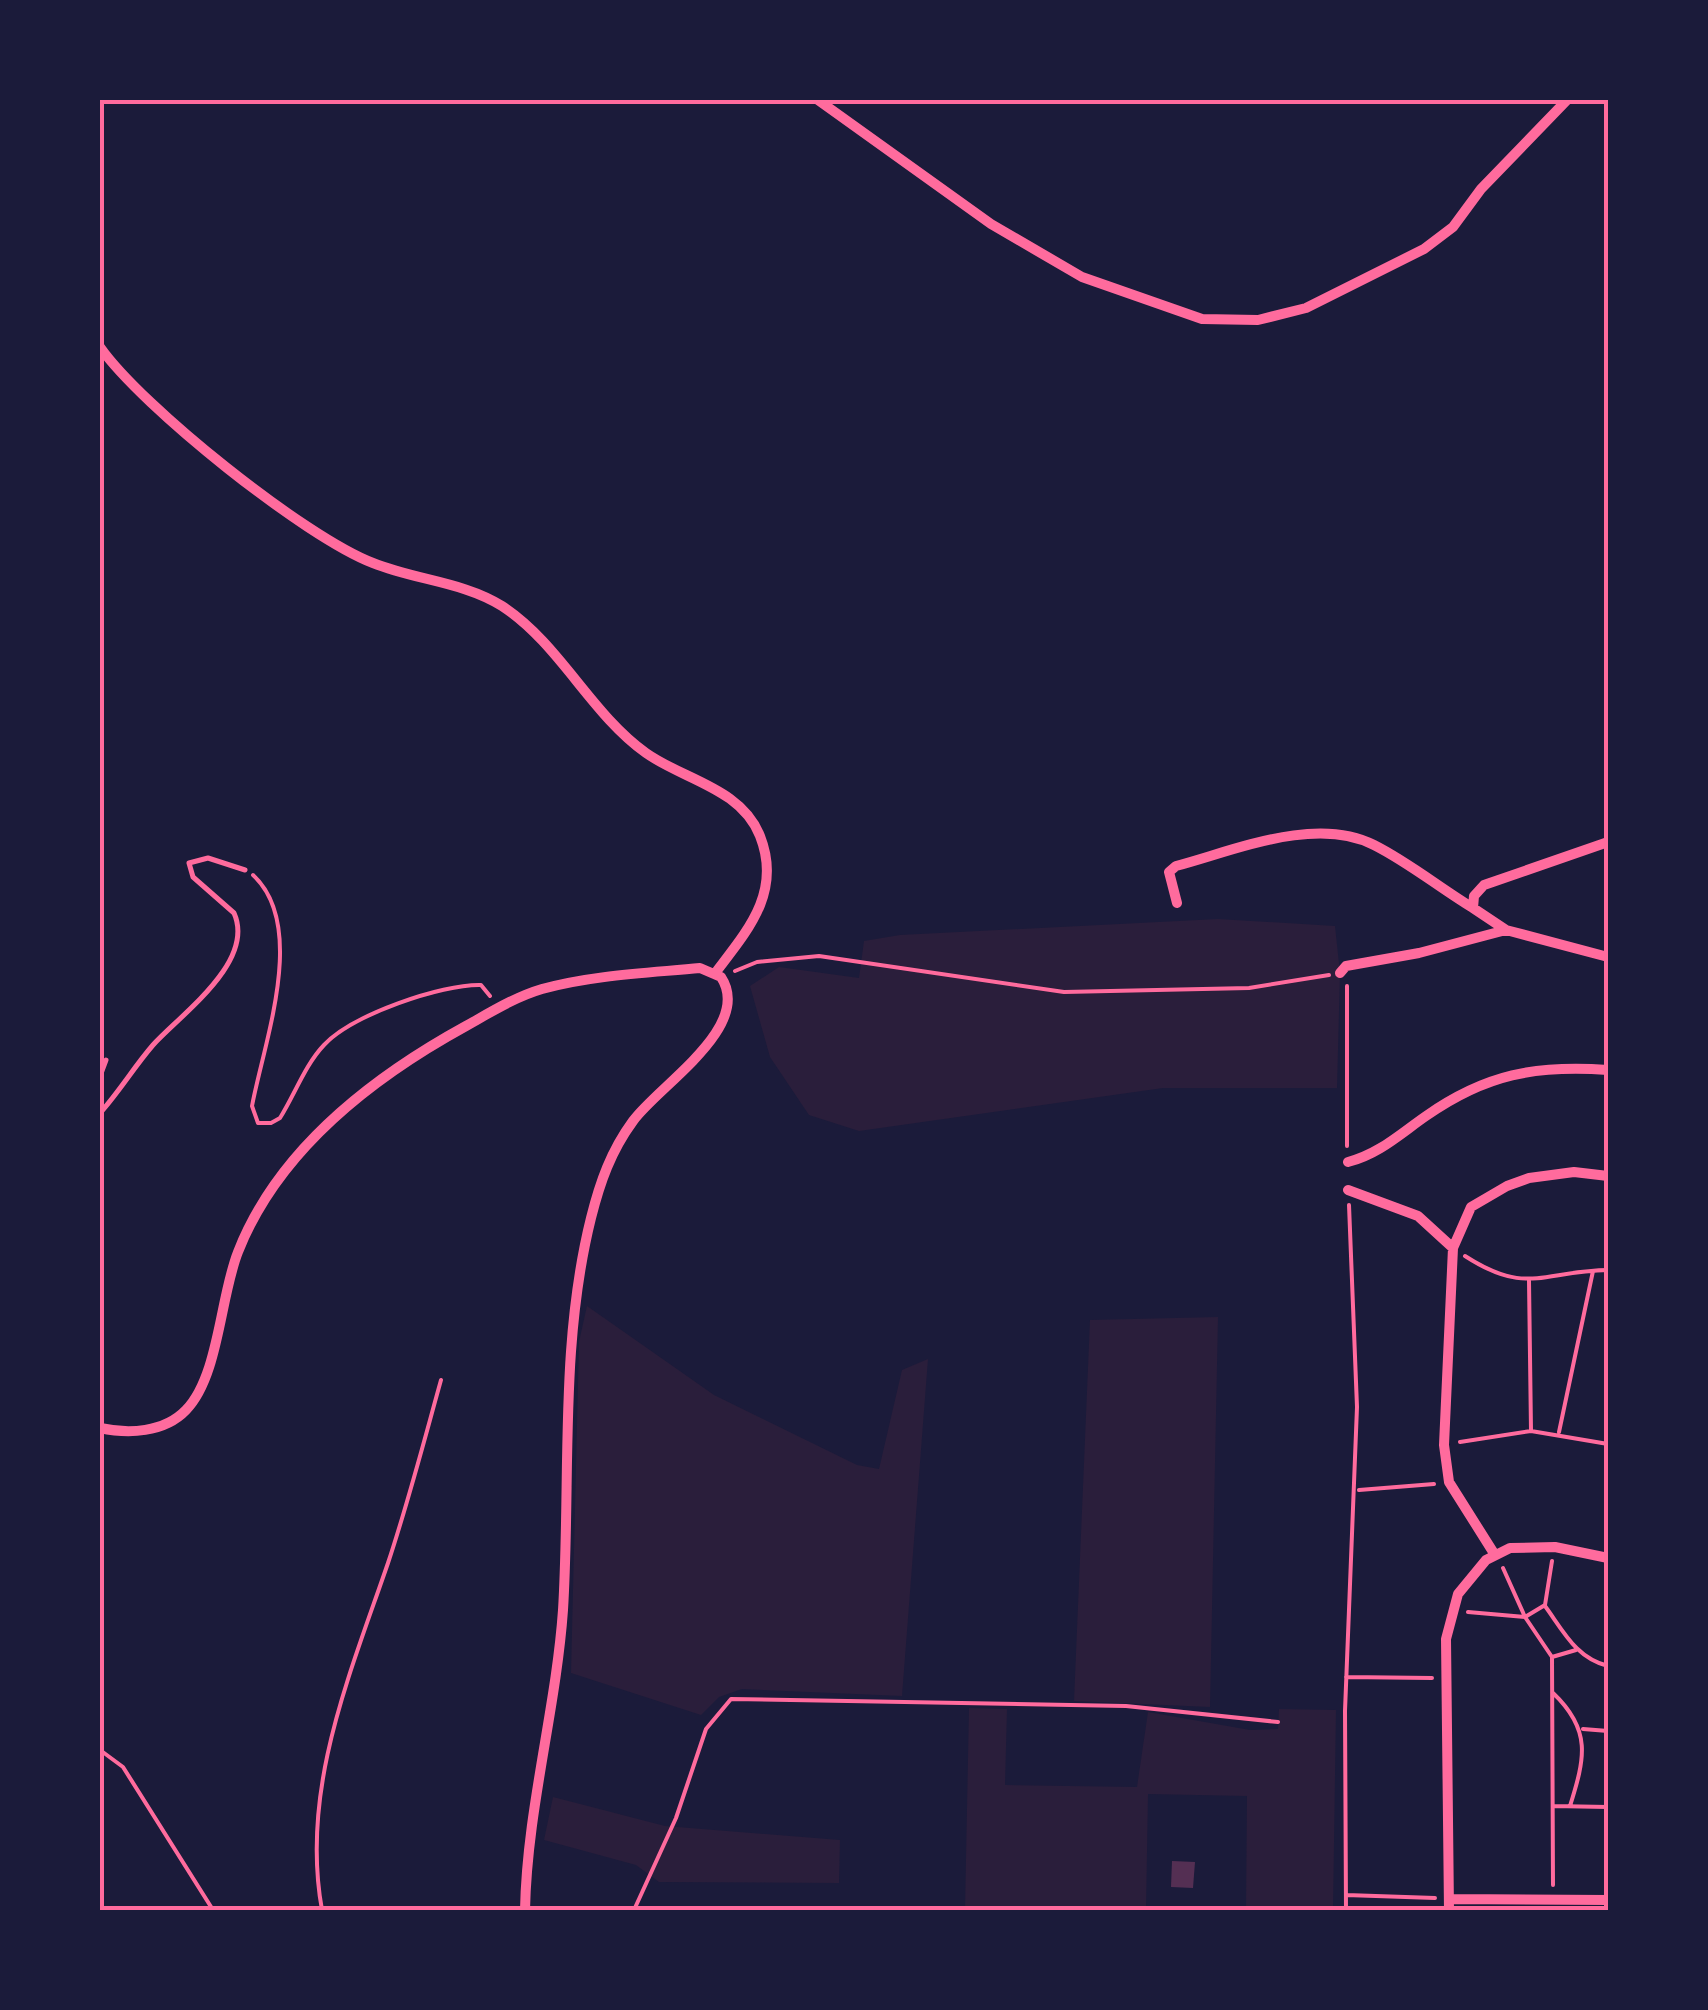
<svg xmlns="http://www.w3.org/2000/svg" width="1708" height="2010" font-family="Manrope,sans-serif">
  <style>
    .green { fill: #2a1e3b }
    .building { fill: #542f53 }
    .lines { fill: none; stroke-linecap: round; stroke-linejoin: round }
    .path { stroke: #ff6b9d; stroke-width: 4 }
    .service { stroke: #ff6b9d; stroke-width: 5 }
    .minor { stroke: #ff6b9d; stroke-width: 10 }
    .neatline { fill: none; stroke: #ff6b9d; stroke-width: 4 }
  </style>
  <rect width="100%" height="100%" fill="#1b1b3a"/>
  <path class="green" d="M 1218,919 L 1335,926 L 1340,973 L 1337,1088 L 1163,1088 L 859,1131 L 809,1115 L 770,1057 L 750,986 L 779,967 L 859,978 L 864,941 L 900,935 Z
    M 587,1306 L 714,1395 L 857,1465 L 879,1469 L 902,1370 L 928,1359 L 902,1696 L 742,1689 L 719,1697 L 701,1715 L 571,1673 L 579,1342 Z
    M 1218,1317 L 1210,1707 L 1074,1701 L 1090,1320 Z
    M 969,1708 L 1007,1709 L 1005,1785 L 1137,1787 L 1148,1712 L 1250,1730 L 1278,1729 L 1279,1709 L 1336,1710 L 1333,1910 L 1246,1910 L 1247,1796 L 1148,1794 L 1146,1910 L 965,1910 Z
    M 553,1797 L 665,1826 L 840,1840 L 839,1883 L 659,1882 L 636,1865 L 544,1840 Z"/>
  <path class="building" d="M 1172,1861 L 1195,1862 L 1193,1888 L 1171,1887 Z"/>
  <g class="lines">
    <path class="path" d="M 253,875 C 308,926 264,1042 252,1106 L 258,1123 L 271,1123 L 280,1118 C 295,1094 305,1065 324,1045 C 352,1015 441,984 481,985 L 490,996
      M 735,971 L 757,962 L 819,956 L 1064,992 L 1249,988 L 1329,975
      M 1347,1146 L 1347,986
      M 1465,1256 C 1527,1296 1542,1271 1608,1270
      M 1529,1281 L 1531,1431
      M 1559,1432 L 1593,1271
      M 1460,1442 L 1531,1431 L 1608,1444
      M 1359,1490 L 1434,1484
      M 1503,1568 L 1525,1617 L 1552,1657 L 1553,1885
      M 1545,1606 C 1564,1632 1576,1658 1608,1666
      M 1468,1612 L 1525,1617 L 1545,1605 L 1552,1561
      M 1552,1657 L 1576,1650
      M 1346,1677 L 1432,1678
      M 1553,1693 C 1592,1730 1585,1758 1570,1806
      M 1583,1729 L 1608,1731
      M 100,1750 L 123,1767 L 213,1910
      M 1553,1806 L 1608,1807
      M 1346,1895 L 1435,1898
      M 322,1910 C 300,1790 350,1674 388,1563 C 408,1503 424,1441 441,1380
      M 634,1910 L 676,1818 L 706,1729 L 731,1699 L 1126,1706 L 1278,1722
      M 1346,1910 L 1345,1711 L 1357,1407 L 1349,1205"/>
    <path class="service" d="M 100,1076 L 106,1060
      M 100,1113 C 119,1092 134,1067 153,1045 C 180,1015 256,962 234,913 L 193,877 L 189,863 L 208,858 L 245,870"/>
    <path class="minor" d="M 818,100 L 991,224 L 1082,277 L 1202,319 L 1258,320 L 1306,308 L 1424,249 L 1453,227 L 1481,189 L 1567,100
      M 100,347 C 142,407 305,537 373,563 C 415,580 464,582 502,606 C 560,644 590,713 646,753 C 684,780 741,788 760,836 C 782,892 748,930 716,972
      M 1608,842 L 1484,885 L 1474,896 L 1473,908 L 1506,930 L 1608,957
      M 1177,903 L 1169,872 L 1176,866 C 1233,851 1316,815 1374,845 C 1408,862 1440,888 1473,908
      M 1340,973 L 1346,966 L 1419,953 L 1506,930
      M 1348,1162 C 1379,1154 1400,1134 1426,1116 C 1486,1074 1535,1065 1608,1070
      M 1348,1190 L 1418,1216 L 1453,1248
      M 100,1428 C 128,1434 164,1433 186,1410 C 219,1376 220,1297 238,1252 C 278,1150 373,1077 466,1026 C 491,1012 515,997 542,989 C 593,975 648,973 700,968 L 721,977 C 754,1027 658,1086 633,1121 C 611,1151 600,1182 591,1218 C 559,1346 571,1479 563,1610 C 556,1710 527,1809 525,1910
      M 1495,1555 L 1449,1482 L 1444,1445 L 1453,1248 L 1471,1207 L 1507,1186 L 1529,1178 L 1574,1172 L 1608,1176
      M 1449,1899 L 1608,1900
      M 1449,1910 L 1446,1639 L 1458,1594 L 1486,1560 L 1510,1548 L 1555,1547 L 1608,1558"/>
  </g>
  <rect width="1708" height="2010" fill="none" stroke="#1b1b3a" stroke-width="205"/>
  <rect x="102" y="102" width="1504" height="1806" class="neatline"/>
</svg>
